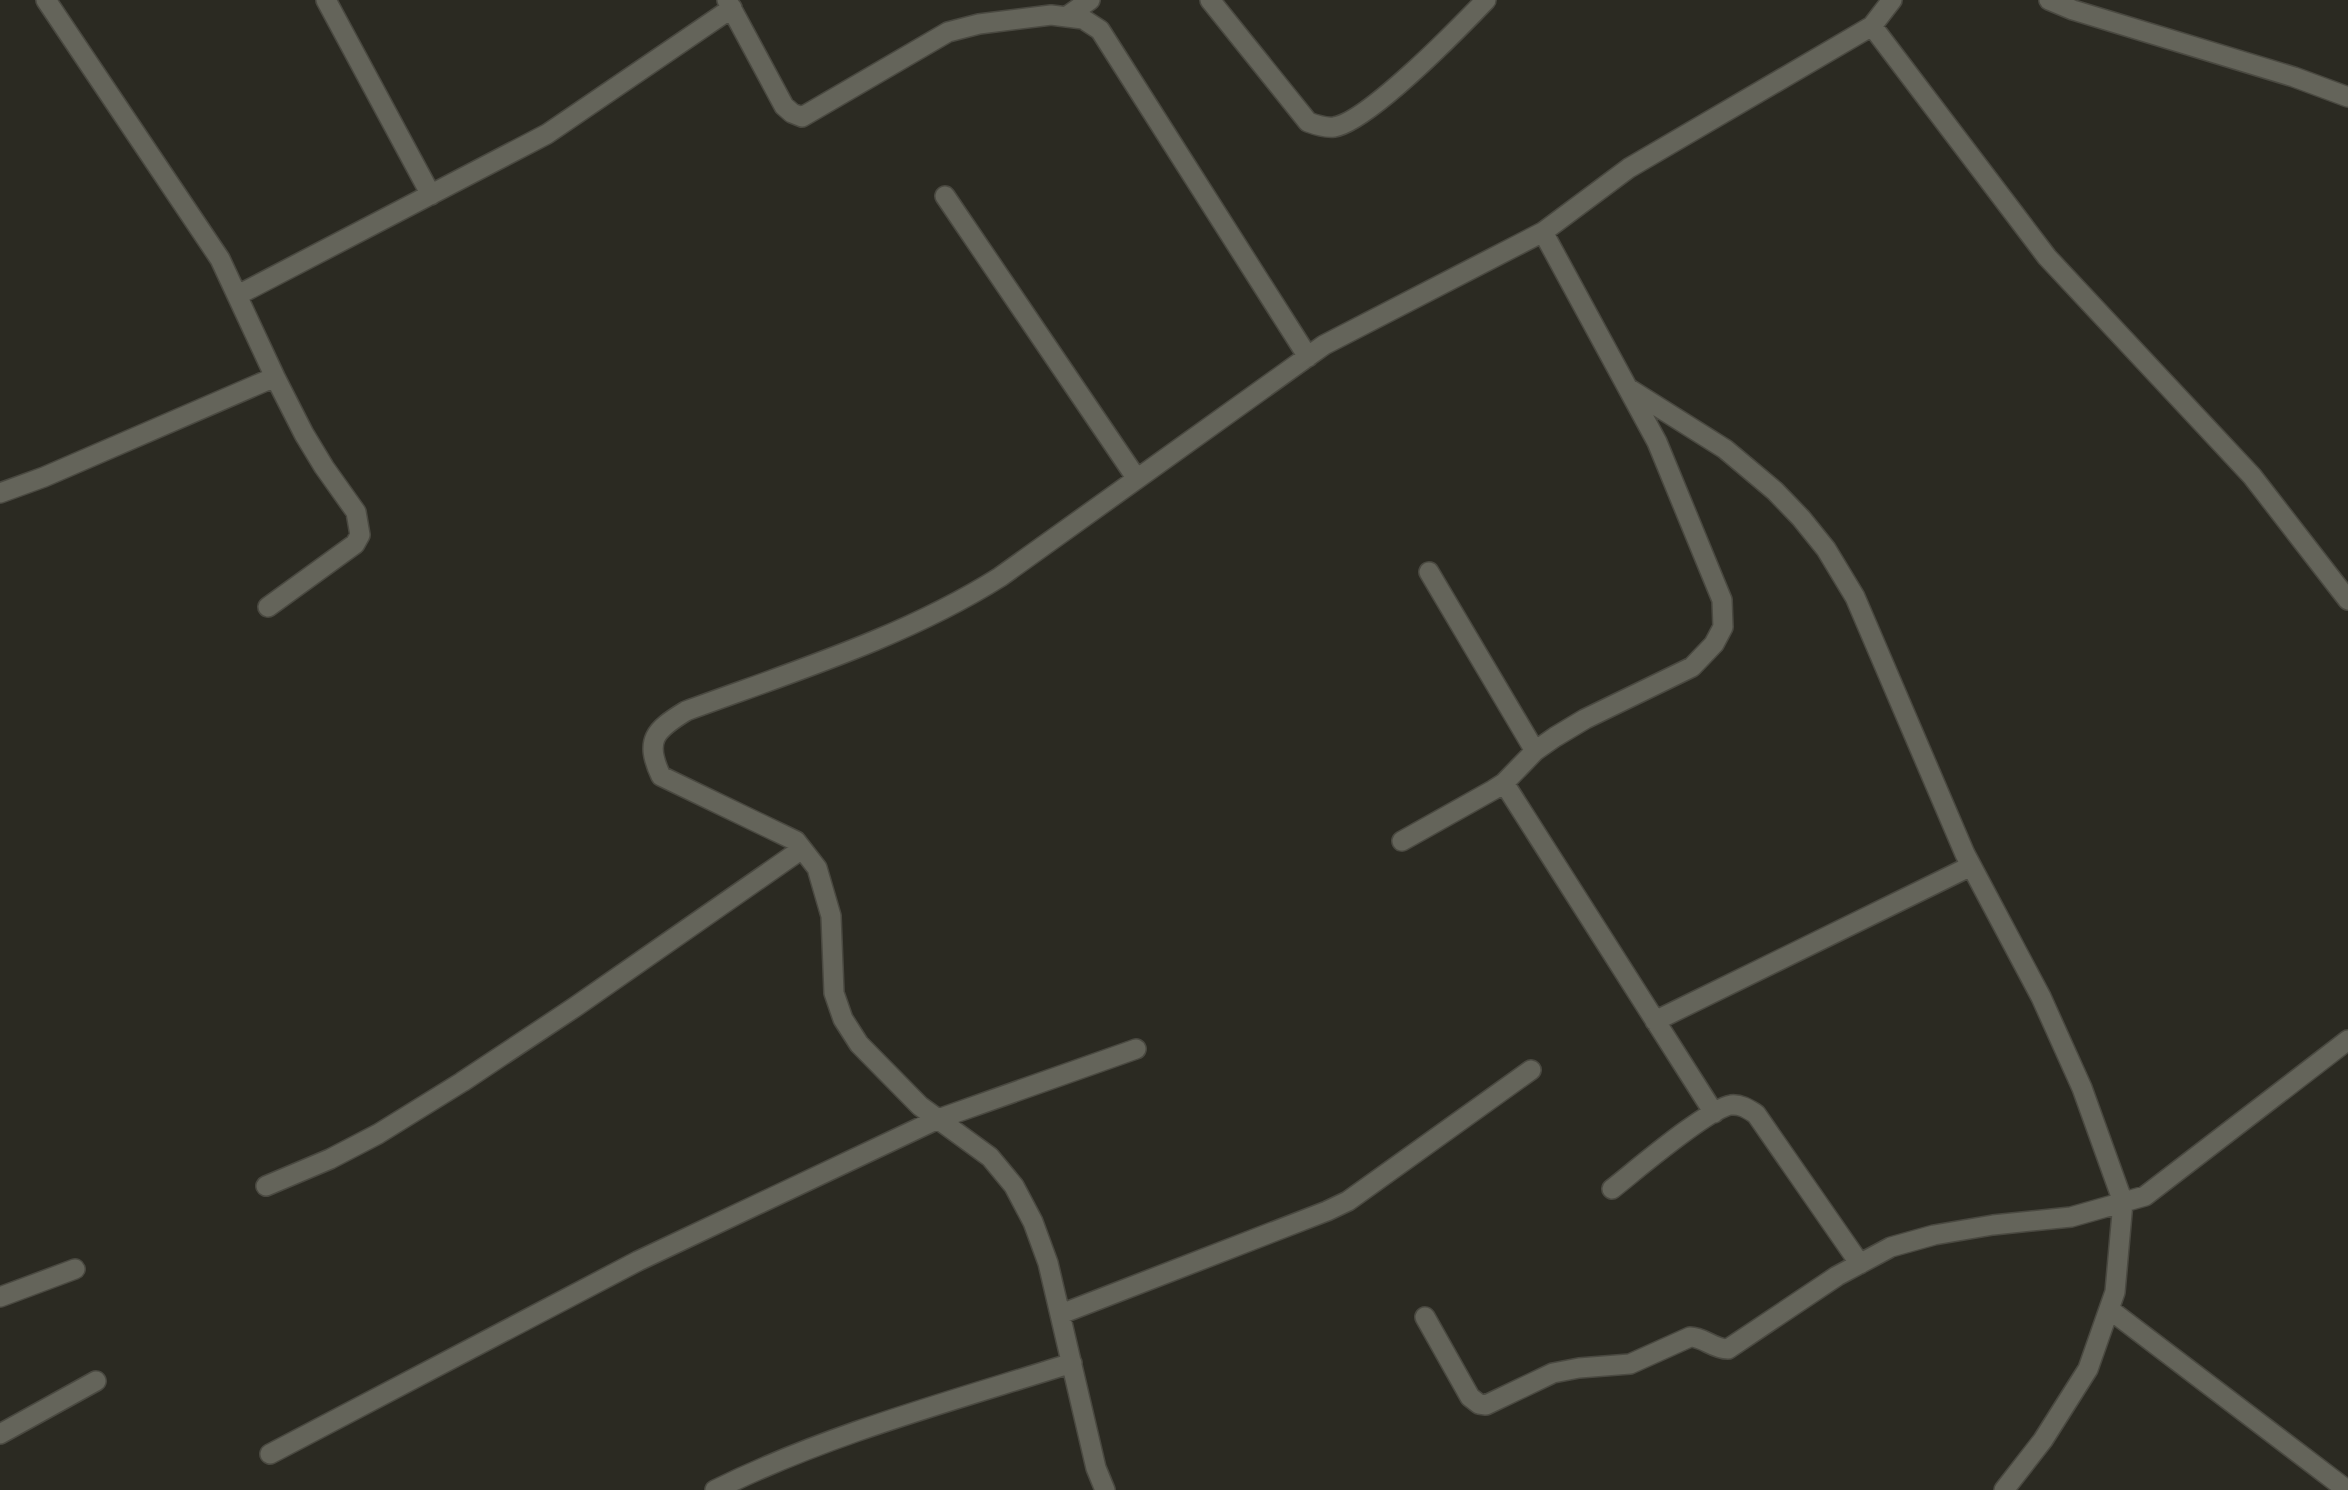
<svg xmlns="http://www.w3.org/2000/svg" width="2348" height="1490" font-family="Montserrat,sans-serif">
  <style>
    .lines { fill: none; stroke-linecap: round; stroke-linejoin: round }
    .minor-casing { stroke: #4a4941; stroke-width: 22 }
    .tertiary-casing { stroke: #4a4941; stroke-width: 22 }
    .minor { stroke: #64645a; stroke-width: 19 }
    .tertiary { stroke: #64645a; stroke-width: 19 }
  </style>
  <rect width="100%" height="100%" fill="#2b2a22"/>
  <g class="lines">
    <defs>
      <path id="minor" d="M 46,0 L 220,259 L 275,377 L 304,434 L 324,467 L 356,512 L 360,535 L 355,544 L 268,607
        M 326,0 L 431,195
        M 727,0 L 784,106 L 792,113 L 802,117 L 948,32 L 979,24 L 1051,15 L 1083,19 L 1100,30 L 1308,357
        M 1210,0 L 1308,122 C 1316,125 1325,128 1334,127 C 1368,122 1460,27 1486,0
        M 1892,0 L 1872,26 L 2047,257 L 2252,476 L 2348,600
        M 1066,17 L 1090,0
        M 945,196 L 1137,479
        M 238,295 L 547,134 L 732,8
        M 1628,388 L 1725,449 L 1775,491 L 1801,518 L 1826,549 L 1855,597 L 1965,854 L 2041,997 L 2082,1088 L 2123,1202 L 2115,1292 L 2088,1369 L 2043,1440 L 2004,1490
        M 0,493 L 44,477 L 275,377
        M 1429,572 L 1535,751
        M 1504,783 L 1714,1113
        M 1402,841 L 1493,790 L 1504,783 L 1535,751 L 1555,737 L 1585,719 L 1692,667 L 1714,644 L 1723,627 L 1722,600 L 1657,442 L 1543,232
        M 1655,1021 L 1971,866
        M 266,1186 L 330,1159 L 378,1134 L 462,1082 L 575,1007 L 802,849
        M 1612,1189 C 1635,1171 1707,1109 1731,1105 C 1741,1104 1748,1109 1756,1114 L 1860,1264
        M 0,1297 L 75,1269
        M 2109,1309 L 2347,1490
        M 1061,1314 L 1327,1211 L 1348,1201 L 1531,1070
        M 1425,1317 L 1470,1397 L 1479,1404 L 1486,1405 L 1553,1373 L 1579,1368 L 1630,1364 L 1690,1337 C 1704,1337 1713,1349 1728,1349 L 1837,1276 L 1891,1247 L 1934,1235 L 1993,1225 L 2071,1217 L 2145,1196 L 2348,1040
        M 0,1434 L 96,1381
        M 270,1454 L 638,1261 L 938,1119 L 1136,1049
        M 715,1490 C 828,1434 952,1401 1072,1363
        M 1105,1490 L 1096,1468 L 1048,1263 L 1033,1222 L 1014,1186 L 990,1157 L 920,1106 L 859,1044 L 843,1019 L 834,993 L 831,916 L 817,868 L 796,841 L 661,776 C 644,740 655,730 686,711 C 792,672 905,637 1000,577 L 1324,345 L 1543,232 L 1629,168 L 1872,26"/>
      <path id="tertiary" d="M 2049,0 L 2073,10 L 2294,77 L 2348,97"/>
    </defs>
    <use href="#minor" class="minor-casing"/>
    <use href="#tertiary" class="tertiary-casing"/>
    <use href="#minor" class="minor"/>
    <use href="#tertiary" class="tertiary"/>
  </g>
</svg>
